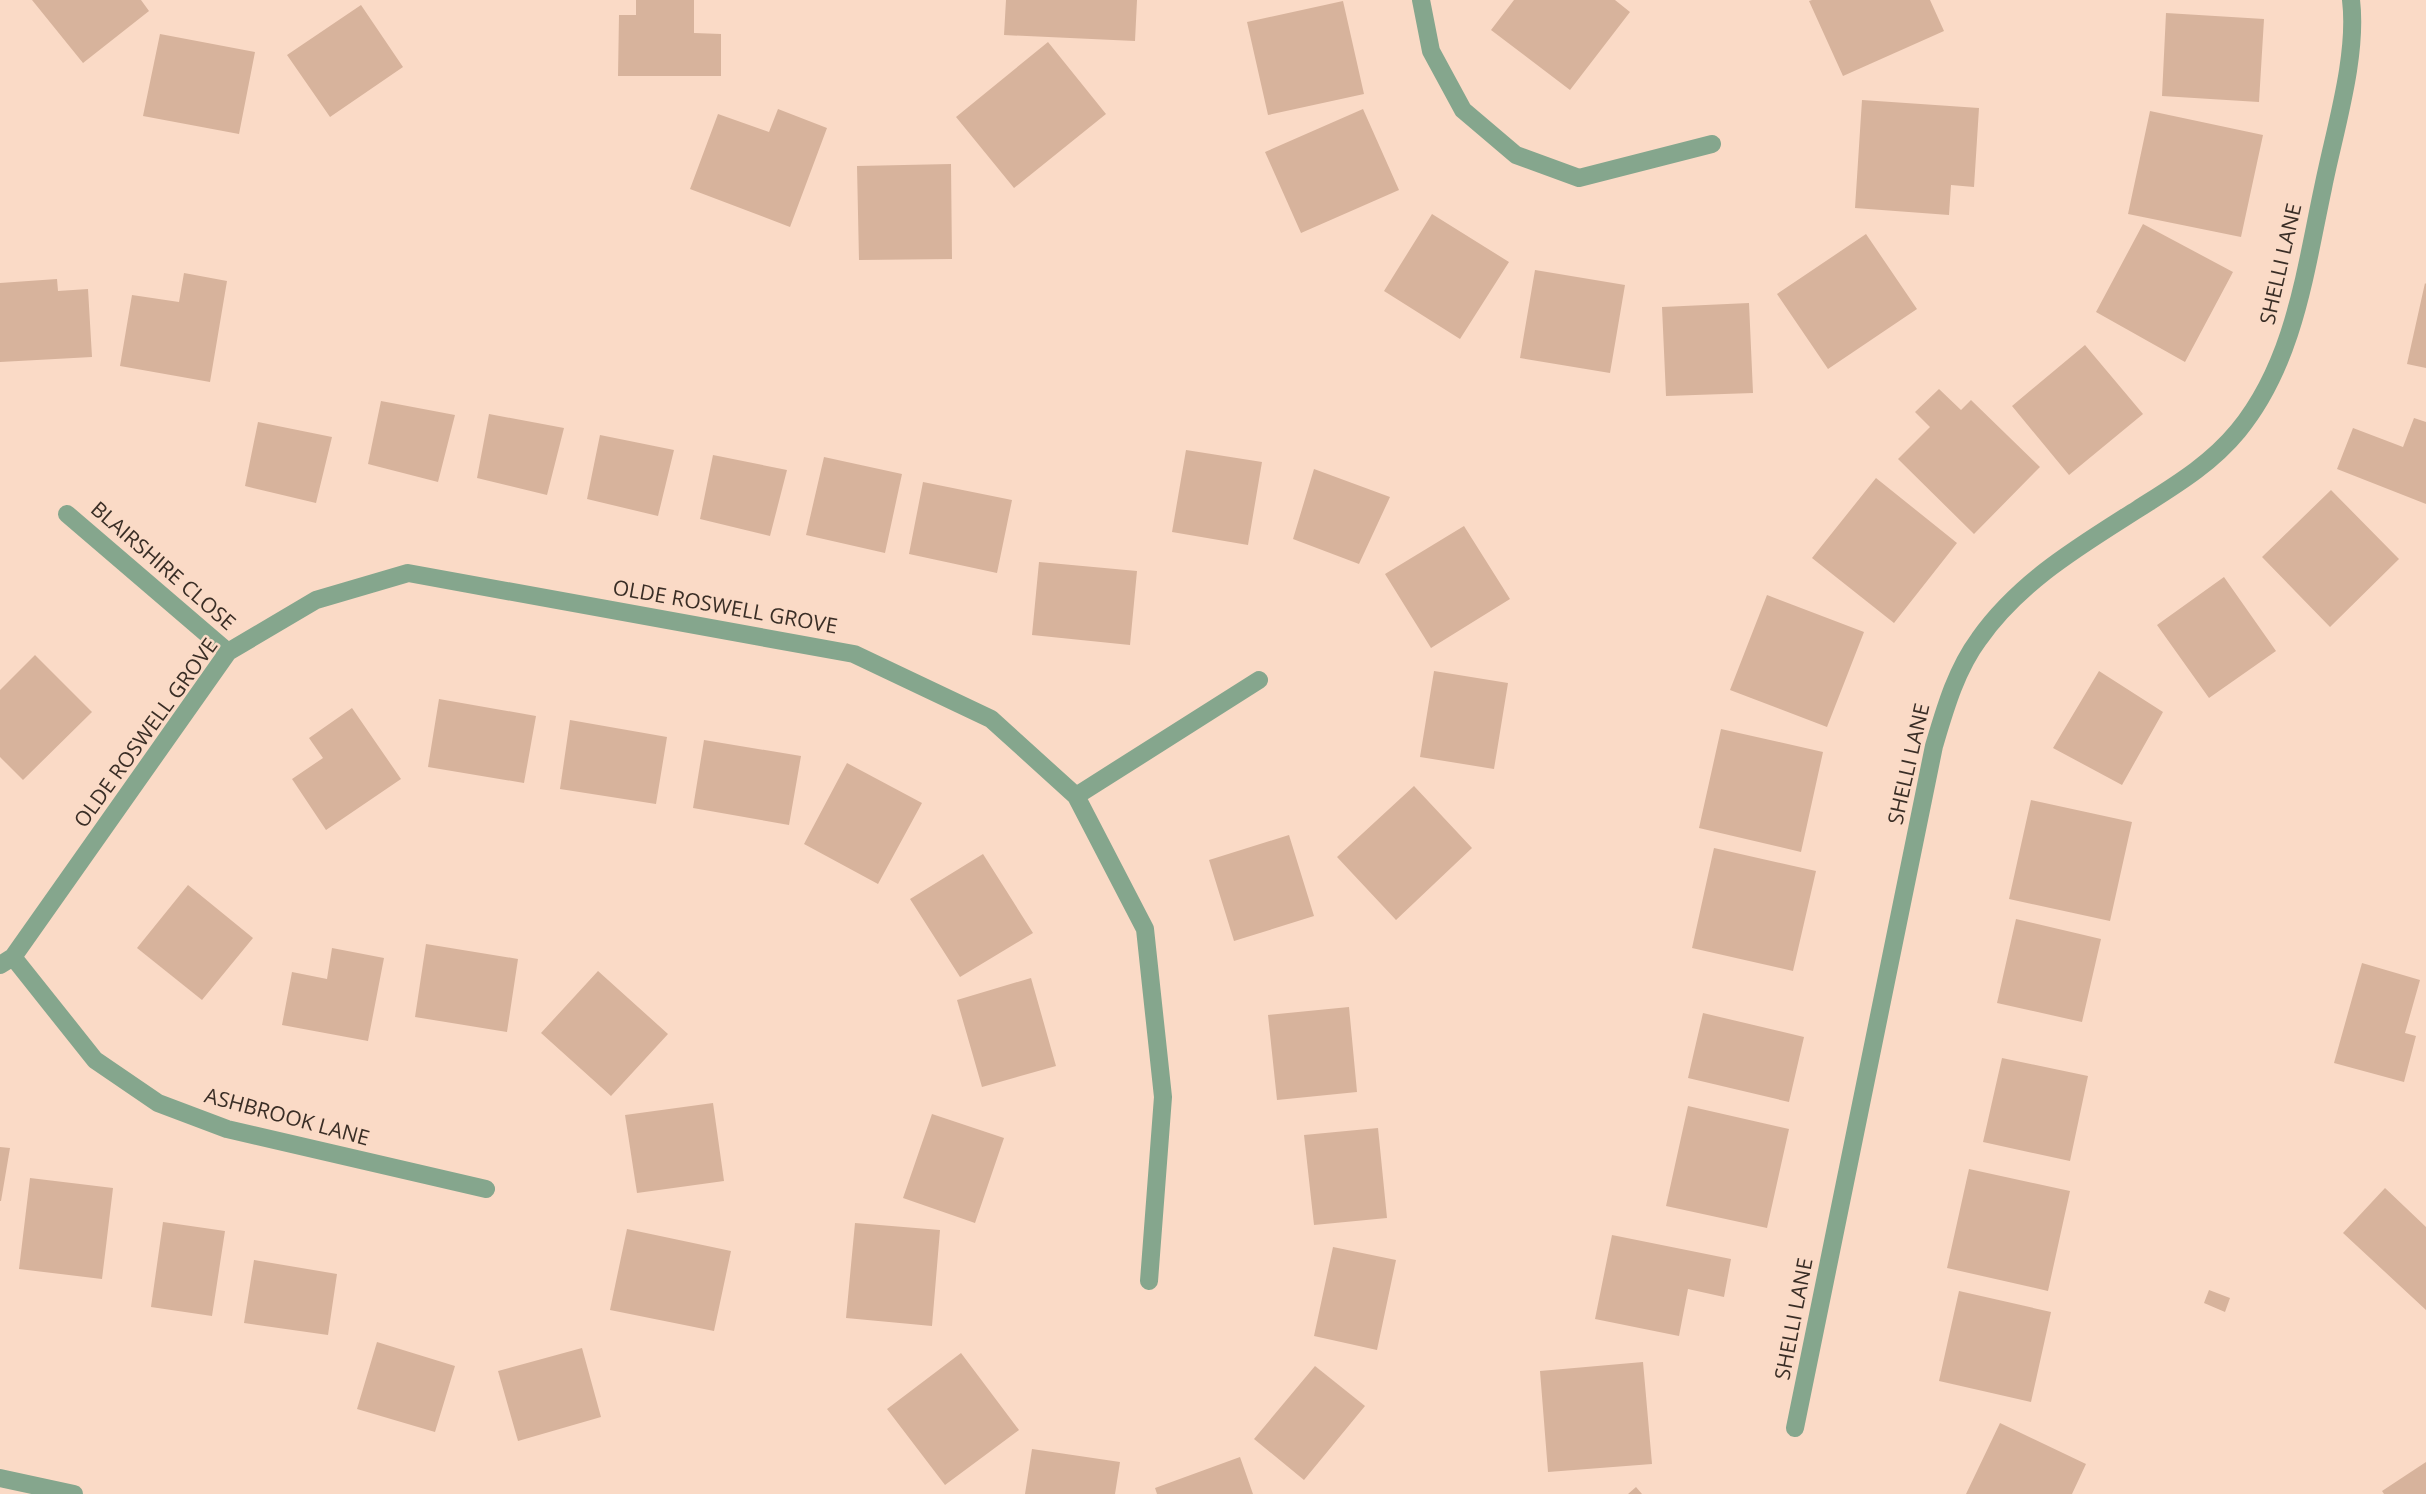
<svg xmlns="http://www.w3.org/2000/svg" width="2426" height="1494" font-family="'Open Sans',sans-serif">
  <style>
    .building { fill: #d7b39c }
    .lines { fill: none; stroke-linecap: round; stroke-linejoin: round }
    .street { stroke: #85a68d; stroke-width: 18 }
    .labels { text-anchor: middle; stroke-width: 5; stroke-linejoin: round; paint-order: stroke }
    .street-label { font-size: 21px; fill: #3a2e26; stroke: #fadac6 }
  </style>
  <rect width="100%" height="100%" fill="#fadac6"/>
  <path class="building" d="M 32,0 L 141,0 L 149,11 L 83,63 Z
    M 636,0 L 694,0 L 694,33 L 721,34 L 721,76 L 618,76 L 619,15 L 636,15 Z
    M 1006,0 L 1137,0 L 1135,41 L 1004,35 Z
    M 1514,0 L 1615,0 L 1630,12 L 1570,90 L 1491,30 Z
    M 1812,0 L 1930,0 L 1944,31 L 1843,76 L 1809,1 Z
    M 1343,1 L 1364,94 L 1268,115 L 1247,22 Z
    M 361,5 L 403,67 L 330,117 L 287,55 Z
    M 2166,13 L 2264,19 L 2259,102 L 2162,96 Z
    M 160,34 L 255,52 L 239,134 L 143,116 Z
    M 1048,42 L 1106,114 L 1014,188 L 956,117 Z
    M 1862,100 L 1979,108 L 1974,187 L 1951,185 L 1949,215 L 1855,208 Z
    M 778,109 L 827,128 L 790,227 L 690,189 L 718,114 L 769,132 Z
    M 1363,109 L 1399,190 L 1301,233 L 1265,152 Z
    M 2150,111 L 2263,135 L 2241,237 L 2128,214 Z
    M 951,164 L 952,259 L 859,260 L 857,166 Z
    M 1432,214 L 1509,262 L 1460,339 L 1384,291 Z
    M 2143,224 L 2233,272 L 2185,362 L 2096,312 Z
    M 1866,234 L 1917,309 L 1828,369 L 1777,294 Z
    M 1535,270 L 1625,285 L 1610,373 L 1520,358 Z
    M 184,273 L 227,281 L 210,382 L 120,366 L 132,295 L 179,302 Z
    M 57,279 L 58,291 L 88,289 L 92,357 L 0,362 L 0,283 Z
    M 2425,283 L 2426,284 L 2426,368 L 2407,364 Z
    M 1749,303 L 1753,393 L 1666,396 L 1662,307 Z
    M 2085,345 L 2143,414 L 2069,475 L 2012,406 Z
    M 1939,389 L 1961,410 L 1971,400 L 2040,467 L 1974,534 L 1898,459 L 1930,427 L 1915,412 Z
    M 381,401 L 455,415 L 438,482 L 368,464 Z
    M 489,414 L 564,428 L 547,495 L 477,478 Z
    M 2414,418 L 2426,422 L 2426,504 L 2337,469 L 2353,428 L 2403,447 Z
    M 258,422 L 332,437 L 316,503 L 245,486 Z
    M 600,435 L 674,450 L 658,516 L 587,499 Z
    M 1186,450 L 1262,462 L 1248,545 L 1172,532 Z
    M 713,455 L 787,470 L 770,536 L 700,519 Z
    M 824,457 L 902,474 L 885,553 L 806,535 Z
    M 1314,469 L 1390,497 L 1359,564 L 1293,539 Z
    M 1876,478 L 1957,543 L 1894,623 L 1812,558 Z
    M 923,482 L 1012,500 L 997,573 L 909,554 Z
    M 2331,490 L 2399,559 L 2330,627 L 2262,557 Z
    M 1464,526 L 1510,599 L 1431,648 L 1385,574 Z
    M 1039,562 L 1137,571 L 1130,645 L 1032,635 Z
    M 2224,577 L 2276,651 L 2209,698 L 2157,625 Z
    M 1767,595 L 1864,632 L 1827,727 L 1730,690 Z
    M 35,655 L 92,712 L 23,780 L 0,757 L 0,690 Z
    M 1434,671 L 1508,683 L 1494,769 L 1420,757 Z
    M 2099,671 L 2163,712 L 2122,785 L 2053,748 Z
    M 439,699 L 536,716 L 524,783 L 428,767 Z
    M 352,708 L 401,779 L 326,830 L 292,779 L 323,758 L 309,738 Z
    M 570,720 L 667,737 L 656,804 L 560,789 Z
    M 1721,729 L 1823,752 L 1801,852 L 1699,828 Z
    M 704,740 L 801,756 L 789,825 L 693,808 Z
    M 847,763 L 922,803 L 878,884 L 804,844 Z
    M 1414,786 L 1472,848 L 1396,920 L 1337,857 Z
    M 2031,800 L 2132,822 L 2110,921 L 2009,899 Z
    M 1289,835 L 1314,916 L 1234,941 L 1209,860 Z
    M 1714,848 L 1816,871 L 1793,971 L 1692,948 Z
    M 983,854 L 1033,933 L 960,977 L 910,899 Z
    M 188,885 L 253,938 L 202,1000 L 137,948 Z
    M 2016,919 L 2101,939 L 2082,1022 L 1997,1003 Z
    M 426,944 L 518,959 L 507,1032 L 415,1017 Z
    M 332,948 L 384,958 L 368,1041 L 282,1025 L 292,972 L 327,979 Z
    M 2362,963 L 2420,980 L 2405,1033 L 2416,1036 L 2404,1082 L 2334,1063 Z
    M 598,971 L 668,1034 L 611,1096 L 541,1033 Z
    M 1031,978 L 1056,1066 L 982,1087 L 957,1000 Z
    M 1349,1007 L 1357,1092 L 1277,1100 L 1268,1015 Z
    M 1703,1013 L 1804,1037 L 1789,1102 L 1688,1078 Z
    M 2002,1058 L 2088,1076 L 2070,1161 L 1983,1142 Z
    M 713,1103 L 724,1181 L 637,1193 L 625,1115 Z
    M 1688,1106 L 1789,1129 L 1767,1228 L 1666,1206 Z
    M 932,1114 L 1004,1138 L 975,1223 L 903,1198 Z
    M 1378,1128 L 1387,1218 L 1314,1225 L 1304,1135 Z
    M 0,1147 L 10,1148 L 1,1201 L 0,1201 Z
    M 1969,1169 L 2070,1191 L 2048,1291 L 1947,1268 Z
    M 30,1178 L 113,1188 L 102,1279 L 19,1269 Z
    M 2385,1188 L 2426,1227 L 2426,1310 L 2343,1233 Z
    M 163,1222 L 225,1231 L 212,1316 L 151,1307 Z
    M 855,1223 L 940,1230 L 932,1326 L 846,1318 Z
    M 627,1229 L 731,1251 L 714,1331 L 610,1310 Z
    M 1612,1235 L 1731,1259 L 1724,1297 L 1688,1289 L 1679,1336 L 1595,1319 Z
    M 1333,1247 L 1396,1260 L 1377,1350 L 1314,1336 Z
    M 254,1260 L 337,1274 L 328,1335 L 244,1323 Z
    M 2209,1290 L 2230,1298 L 2225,1312 L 2204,1303 Z
    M 1959,1291 L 2051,1312 L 2031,1402 L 1939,1381 Z
    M 377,1342 L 455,1366 L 435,1432 L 357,1409 Z
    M 582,1348 L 601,1417 L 518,1441 L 498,1371 Z
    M 961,1353 L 1019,1430 L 945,1485 L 887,1409 Z
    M 1643,1362 L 1652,1464 L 1548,1472 L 1540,1371 Z
    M 1315,1366 L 1365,1406 L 1304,1480 L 1254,1439 Z
    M 2000,1423 L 2086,1464 L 2072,1494 L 1966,1494 Z
    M 1032,1449 L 1120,1462 L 1115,1494 L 1025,1494 Z
    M 1240,1457 L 1253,1494 L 1157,1494 L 1155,1488 Z
    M 2426,1462 L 2426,1494 L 2384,1494 L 2382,1491 Z
    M 1636,1487 L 1642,1494 L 1628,1494 Z"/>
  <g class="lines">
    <path class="street" d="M 1421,0 L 1431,51 L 1463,110 L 1516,155 L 1579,178 L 1712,144
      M 67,514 L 228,652
      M 1076,796 L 1259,680
      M 13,957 L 95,1060 L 158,1103 L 227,1129 L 486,1189
      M 0,965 L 13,957 L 228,652 L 316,600 L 408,573 L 854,654 L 991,719 L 1076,796 L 1145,929 L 1163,1097 L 1149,1281
      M 1795,1428 L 1934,746 C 1945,709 1956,670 1979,639 C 2020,581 2080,546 2138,509 C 2174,486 2210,465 2238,431 C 2294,363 2305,272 2323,188 C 2334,132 2358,57 2351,0
      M 0,1478 L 74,1494"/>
  </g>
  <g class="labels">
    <g class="street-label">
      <text transform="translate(2281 264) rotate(-77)" y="7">SHELLI LANE</text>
      <text transform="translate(163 566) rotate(41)" y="7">BLAIRSHIRE CLOSE</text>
      <text transform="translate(725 607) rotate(10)" y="7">OLDE ROSWELL GROVE</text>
      <text transform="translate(146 733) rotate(-54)" y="7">OLDE ROSWELL GROVE</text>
      <text transform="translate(1909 764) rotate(-77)" y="7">SHELLI LANE</text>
      <text transform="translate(287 1117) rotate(15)" y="7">ASHBROOK LANE</text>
      <text transform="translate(1794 1319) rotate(-79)" y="7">SHELLI LANE</text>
    </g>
  </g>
</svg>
